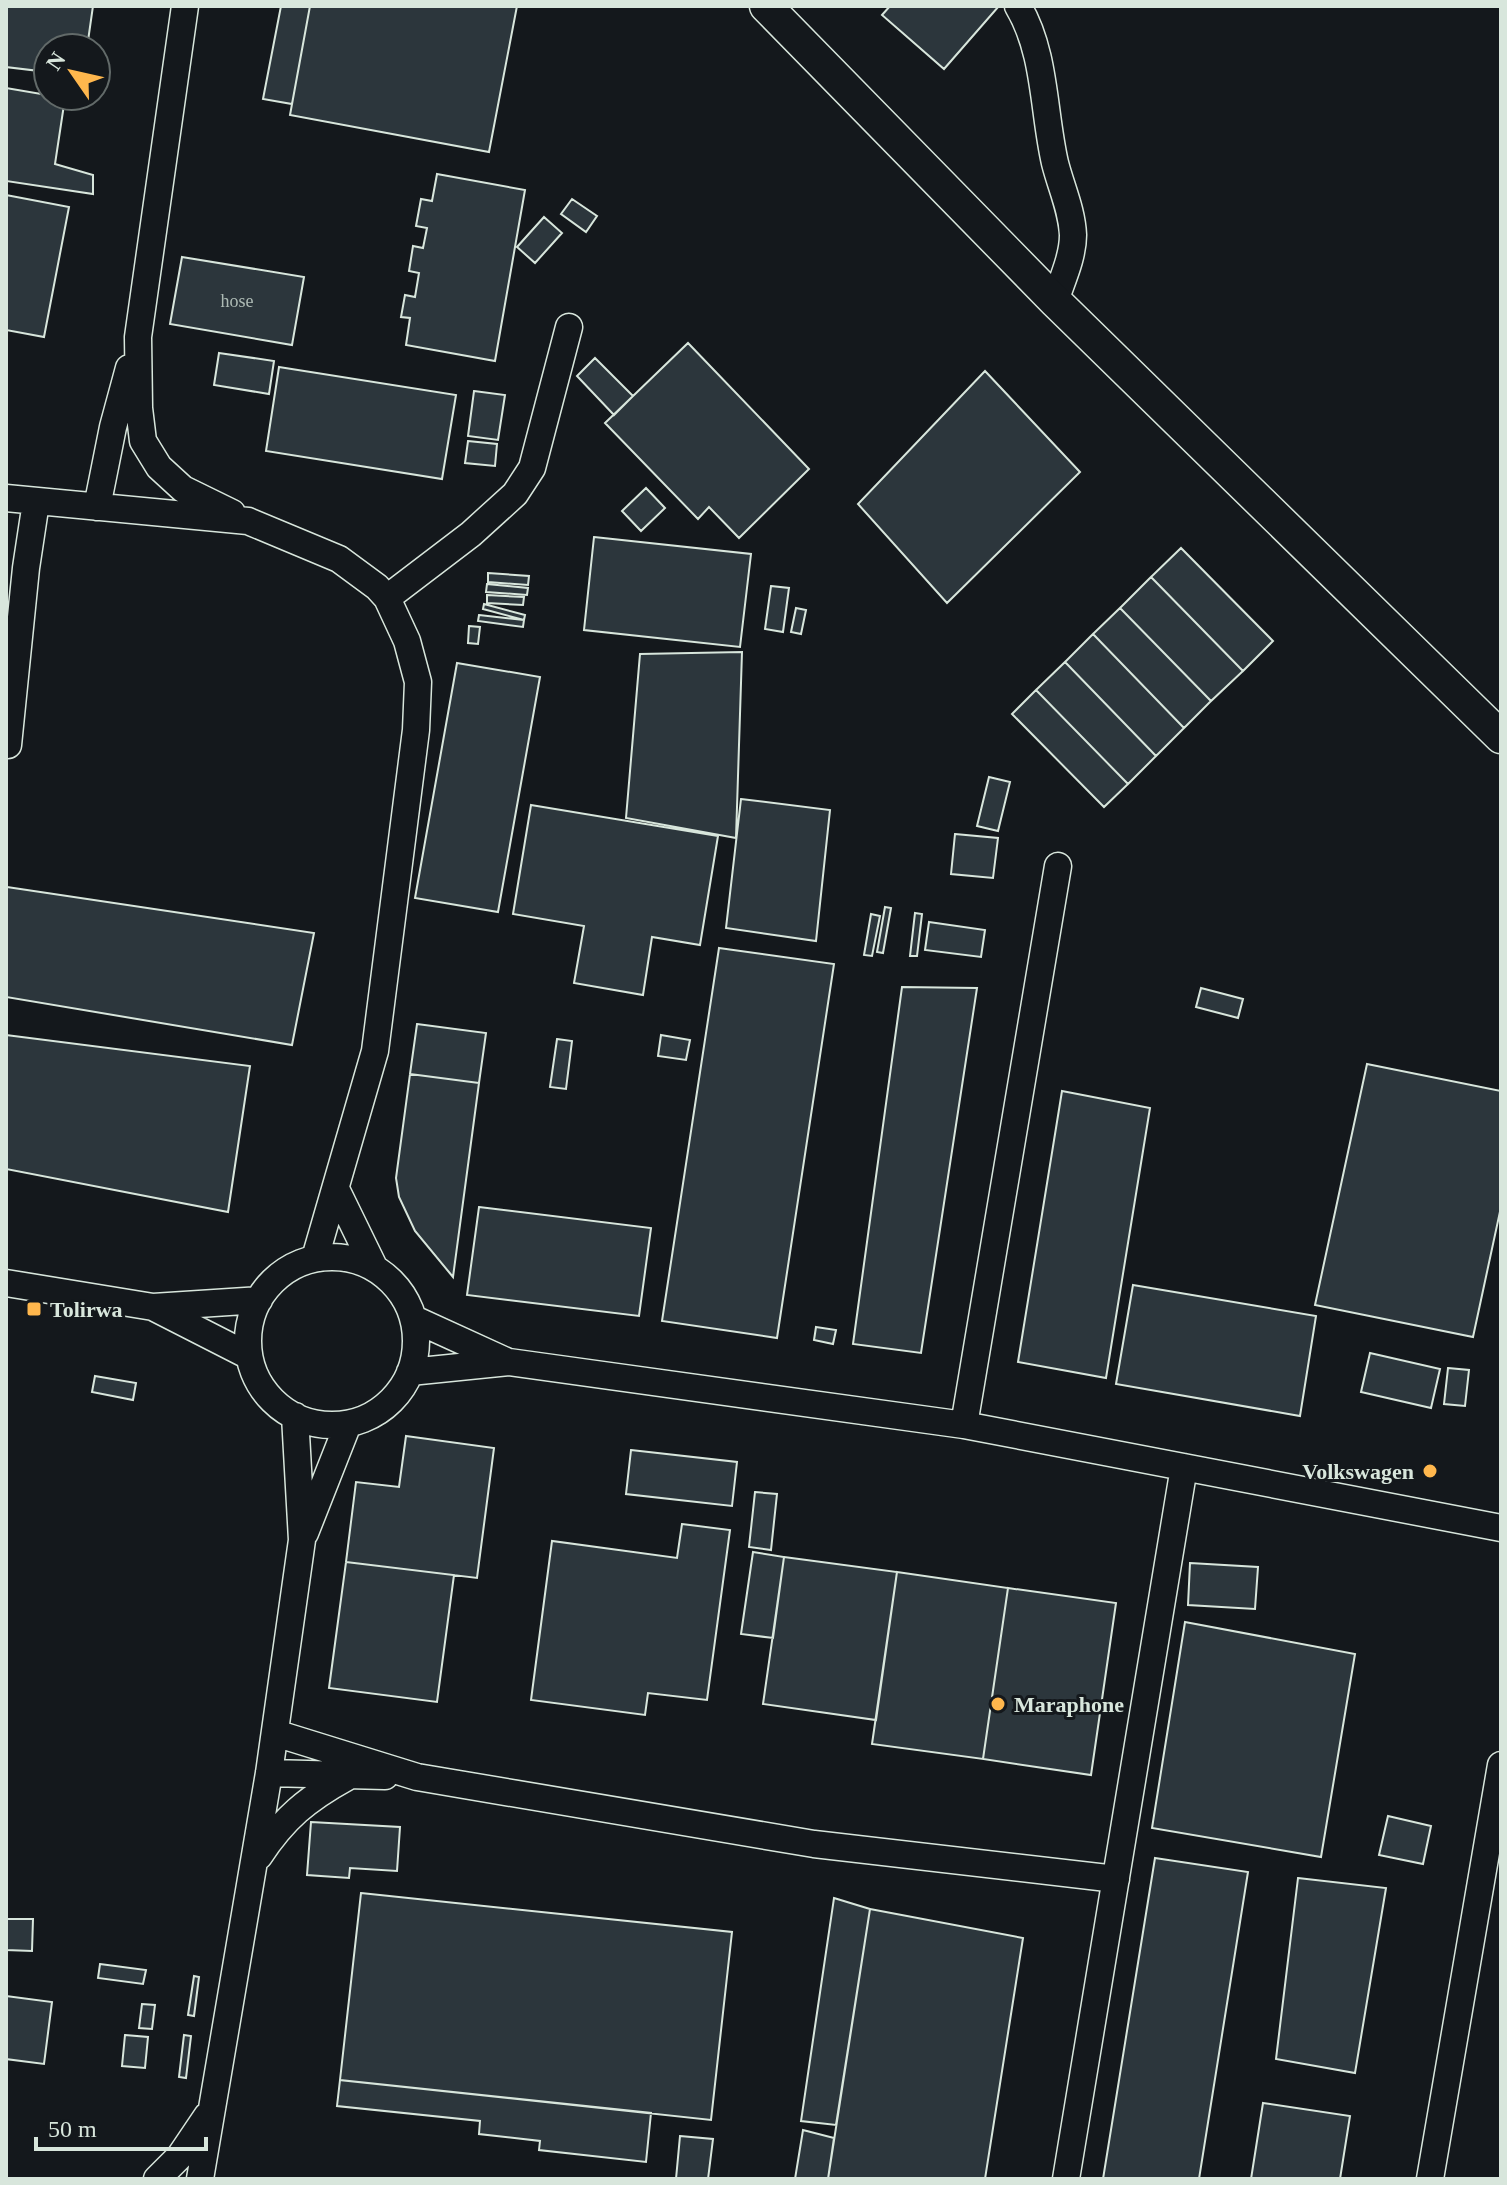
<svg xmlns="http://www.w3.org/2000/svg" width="1507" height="2185" font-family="'Times New Roman',serif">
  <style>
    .building { fill: #2c363c; stroke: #d8e6dc; stroke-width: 2 }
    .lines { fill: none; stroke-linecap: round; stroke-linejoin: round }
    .minor-casing { stroke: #d8e6dc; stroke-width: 29 }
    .major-casing { stroke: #d8e6dc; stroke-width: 35 }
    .minor { stroke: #14181c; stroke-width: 26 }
    .major { stroke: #14181c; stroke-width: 32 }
    .poi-dot { fill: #ffb74d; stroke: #14181c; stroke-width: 3 }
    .labels { text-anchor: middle; stroke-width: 6; stroke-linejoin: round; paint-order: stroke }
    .number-label { font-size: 18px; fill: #adbab4 }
    .poi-label { font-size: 22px; font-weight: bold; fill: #d8e6dc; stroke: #14181c; text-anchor: start }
  </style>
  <rect width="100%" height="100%" fill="#14181c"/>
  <path class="building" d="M 6,6 L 93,6 L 87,48 L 48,48 L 48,72 L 6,67 Z
    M 281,6 L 310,6 L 292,104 L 263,99 Z
    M 310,6 L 517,6 L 489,152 L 290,115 Z
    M 890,6 L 999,6 L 944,69 L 882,15 Z
    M 6,88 L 65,98 L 55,164 L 93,175 L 93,194 L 6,181 Z
    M 437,174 L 525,190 L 495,361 L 406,345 L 410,318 L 401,317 L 405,295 L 415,297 L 419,273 L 409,271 L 413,246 L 423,248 L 427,228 L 416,226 L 421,199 L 432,201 Z
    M 6,195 L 69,207 L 44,337 L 6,330 Z
    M 572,199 L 597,216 L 586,232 L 561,214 Z
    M 544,217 L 562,233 L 535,263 L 517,247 Z
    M 182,257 L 304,277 L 292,345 L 170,324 Z
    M 688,343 L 809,469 L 739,538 L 709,507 L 698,519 L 605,423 Z
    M 219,353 L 274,361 L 269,394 L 214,385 Z
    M 595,358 L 633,396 L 614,415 L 577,376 Z
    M 279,367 L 456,395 L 442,479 L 266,451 Z
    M 985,371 L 1080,472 L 947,603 L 858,504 Z
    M 474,391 L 505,395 L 498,440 L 468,436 Z
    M 468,441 L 497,444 L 495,466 L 465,463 Z
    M 646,488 L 665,508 L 641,531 L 622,511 Z
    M 594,537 L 751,554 L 740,647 L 584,630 Z
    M 1181,548 L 1273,641 L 1243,671 L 1151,577 Z
    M 488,573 L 529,576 L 528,585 L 488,582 Z
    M 1151,577 L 1243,671 L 1211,701 L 1120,608 Z
    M 487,584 L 528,588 L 527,595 L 486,592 Z
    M 771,586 L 789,588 L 783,632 L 765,629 Z
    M 487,595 L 524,597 L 523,605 L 487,603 Z
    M 484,604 L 525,615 L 524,620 L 483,609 Z
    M 796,608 L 806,610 L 801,634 L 791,632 Z
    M 1120,608 L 1211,701 L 1184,728 L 1093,634 Z
    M 479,615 L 524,620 L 523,627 L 478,621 Z
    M 469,626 L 480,627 L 478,644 L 468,643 Z
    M 1093,634 L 1184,728 L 1156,756 L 1065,662 Z
    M 742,652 L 736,838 L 626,818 L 640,654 Z
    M 1065,662 L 1156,756 L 1128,784 L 1036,690 Z
    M 457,663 L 540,677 L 498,912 L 415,898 Z
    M 1036,690 L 1128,784 L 1104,807 L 1012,714 Z
    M 989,777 L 1010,782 L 998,831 L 977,826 Z
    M 741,799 L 830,810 L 816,941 L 726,928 Z
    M 531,805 L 718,836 L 700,945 L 652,937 L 643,995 L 574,983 L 584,926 L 513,914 Z
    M 955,834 L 998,838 L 993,878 L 951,874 Z
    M 7,887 L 314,933 L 292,1045 L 6,997 Z
    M 885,907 L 891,908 L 883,953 L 877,952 Z
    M 915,913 L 922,914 L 917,956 L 910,956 Z
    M 871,914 L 880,916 L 872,956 L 864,955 Z
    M 929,922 L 985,930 L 981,957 L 925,950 Z
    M 719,948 L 834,964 L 777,1338 L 662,1321 Z
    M 902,987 L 977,988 L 921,1353 L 853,1344 Z
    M 1201,988 L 1243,999 L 1238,1018 L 1196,1007 Z
    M 417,1024 L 486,1033 L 479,1083 L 410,1074 Z
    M 6,1035 L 250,1066 L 228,1212 L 6,1169 Z
    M 661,1035 L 690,1040 L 686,1060 L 658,1056 Z
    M 557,1039 L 572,1041 L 566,1089 L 550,1087 Z
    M 1367,1064 L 1501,1091 L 1501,1207 L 1473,1337 L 1315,1305 Z
    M 410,1074 L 479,1083 L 453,1277 L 415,1231 L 399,1197 L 396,1178 Z
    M 1062,1091 L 1150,1108 L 1106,1378 L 1018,1362 Z
    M 479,1207 L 651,1228 L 639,1316 L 467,1295 Z
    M 1133,1285 L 1316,1316 L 1300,1416 L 1116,1384 Z
    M 816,1327 L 836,1330 L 833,1344 L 814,1340 Z
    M 1370,1353 L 1440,1369 L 1431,1408 L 1361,1392 Z
    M 1448,1368 L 1469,1370 L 1465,1406 L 1444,1404 Z
    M 95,1376 L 136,1383 L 133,1400 L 92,1392 Z
    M 406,1436 L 494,1448 L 477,1578 L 346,1562 L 356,1482 L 399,1487 Z
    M 631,1450 L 737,1462 L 732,1506 L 626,1494 Z
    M 755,1492 L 777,1494 L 771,1550 L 749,1547 Z
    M 682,1524 L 730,1530 L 707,1700 L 648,1693 L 645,1715 L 531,1700 L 552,1541 L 677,1558 Z
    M 753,1552 L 784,1557 L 773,1638 L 741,1634 Z
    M 784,1557 L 897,1572 L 876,1720 L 763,1704 Z
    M 346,1562 L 454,1575 L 437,1702 L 329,1688 Z
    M 1190,1563 L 1258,1567 L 1255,1609 L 1188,1605 Z
    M 897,1572 L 1008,1588 L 983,1759 L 872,1744 Z
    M 1008,1588 L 1116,1603 L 1091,1775 L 983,1759 Z
    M 1185,1622 L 1355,1654 L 1321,1857 L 1152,1828 Z
    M 1388,1816 L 1431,1826 L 1423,1864 L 1379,1855 Z
    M 311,1822 L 400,1827 L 397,1871 L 350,1868 L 349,1878 L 307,1875 Z
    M 1155,1858 L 1248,1872 L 1199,2179 L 1103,2179 Z
    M 1298,1878 L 1386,1888 L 1355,2073 L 1276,2059 Z
    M 361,1893 L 732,1932 L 711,2120 L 340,2080 Z
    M 834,1898 L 870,1909 L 836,2125 L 801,2121 Z
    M 870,1909 L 1023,1938 L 985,2179 L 828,2179 Z
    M 6,1919 L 33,1919 L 32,1951 L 6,1950 Z
    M 100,1964 L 146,1970 L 143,1984 L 98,1978 Z
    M 194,1976 L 199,1977 L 194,2016 L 188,2015 Z
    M 6,1996 L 52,2002 L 44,2064 L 6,2059 Z
    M 142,2004 L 155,2005 L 152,2029 L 139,2028 Z
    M 125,2035 L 148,2037 L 145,2068 L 122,2066 Z
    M 184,2035 L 191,2036 L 186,2078 L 179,2077 Z
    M 340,2080 L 651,2113 L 646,2162 L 539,2150 L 540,2141 L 479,2134 L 480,2121 L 337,2106 Z
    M 1263,2103 L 1350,2116 L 1340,2179 L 1251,2179 Z
    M 803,2130 L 834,2138 L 828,2179 L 795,2179 Z
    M 680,2136 L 713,2139 L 708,2179 L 676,2179 Z"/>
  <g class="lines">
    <defs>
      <path id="minor" d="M 185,6 L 138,337 L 139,408 L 143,441 L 159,467 L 183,489 L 232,513
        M 1018,6 C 1046,53 1043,111 1055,163 C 1061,187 1072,210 1073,235 C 1073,257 1062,280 1055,301
        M 6,498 L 248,521 L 339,559 L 377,587 L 387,598 L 407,641 L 418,682 L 416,730 L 375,1051 L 315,1258
        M 97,507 L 113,427 L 129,368
        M 387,598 L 471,534 L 515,494 L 532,468 L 569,327
        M 8,745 L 26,568 L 36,502
        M 336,1189 L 374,1267
        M248 1341a84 84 0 1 1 168 0a84 84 0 1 1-168 0Z
        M 6,1283 L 153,1307 L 259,1300
        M 153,1307 L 249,1356
        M 414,1319 L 506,1361
        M 410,1372 L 509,1362 L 964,1425 L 1501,1528
        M 964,1425 L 1058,866
        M 305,1533 L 348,1424
        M 275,1733 L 417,1777 L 814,1844 L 1116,1879
        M 269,1773 L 385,1776
        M 259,1856 C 284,1818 307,1799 347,1777
        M 157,2179 L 180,2156 L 207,2116
        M 200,2179 L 269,1773 L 302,1540 L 295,1416
        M 1066,2179 L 1184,1467
        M 1430,2179 L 1501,1765"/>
      <path id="major" d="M 766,6 L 1055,301 L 1501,737"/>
    </defs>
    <use href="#minor" class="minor-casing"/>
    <use href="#major" class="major-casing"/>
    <use href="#minor" class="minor"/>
    <use href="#major" class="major"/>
  </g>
  <g class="poi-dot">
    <rect x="26" y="1301" width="16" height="16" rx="4"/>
    <circle cx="1430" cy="1471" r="8"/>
    <circle cx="998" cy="1704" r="8"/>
  </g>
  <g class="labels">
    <g class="number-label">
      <text x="237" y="307">hose</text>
    </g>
    <g class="poi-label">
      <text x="50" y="1317">Tolirwa</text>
      <text x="1414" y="1479" text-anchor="end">Volkswagen</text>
      <text x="1014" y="1712">Maraphone</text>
    </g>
  </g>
  <rect width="1507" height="2185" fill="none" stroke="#d8e6dc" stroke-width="16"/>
  <g transform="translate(72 72) rotate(304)"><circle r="38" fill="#14181c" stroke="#626a69" stroke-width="2"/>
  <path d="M0-6L14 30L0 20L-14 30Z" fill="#ffb74d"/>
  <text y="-12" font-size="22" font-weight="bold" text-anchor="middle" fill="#d8e6dc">N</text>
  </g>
  <path d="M36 2137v12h170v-12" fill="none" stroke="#d8e6dc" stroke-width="4"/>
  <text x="48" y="2137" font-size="24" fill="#d8e6dc" stroke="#14181c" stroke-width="6" paint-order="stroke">50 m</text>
</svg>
